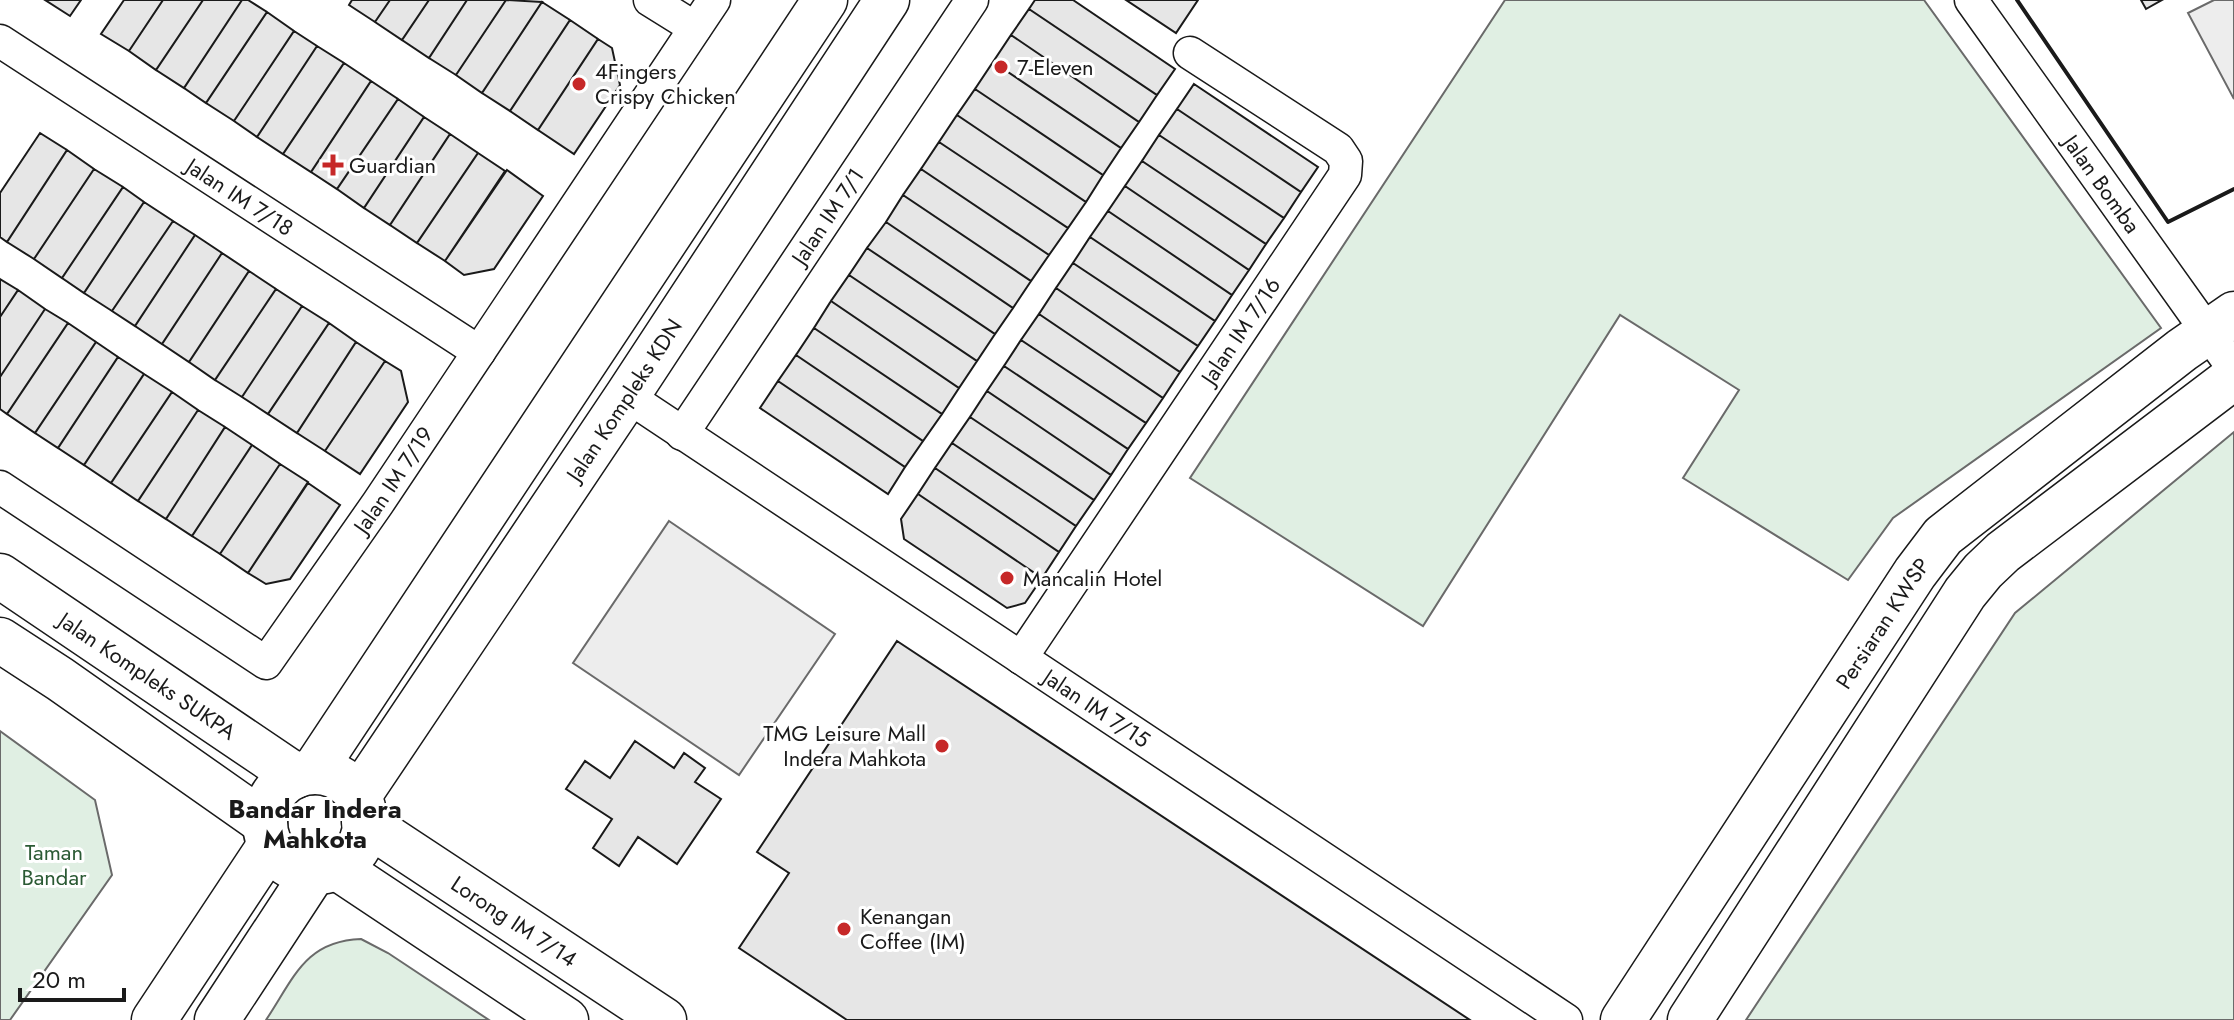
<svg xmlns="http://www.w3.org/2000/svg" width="2234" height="1020" font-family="Jost,sans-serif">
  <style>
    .green { fill: #e0efe3; stroke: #6a6a6a; stroke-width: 2 }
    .parking { fill: #ededed; stroke: #6a6a6a; stroke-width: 2 }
    .building { fill: #e6e6e6; stroke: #1a1a1a; stroke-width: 2 }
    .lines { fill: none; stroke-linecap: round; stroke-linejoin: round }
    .street-casing { stroke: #1a1a1a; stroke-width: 35 }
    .secondary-casing { stroke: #1a1a1a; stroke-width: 47 }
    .street { stroke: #fff; stroke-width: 32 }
    .secondary { stroke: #fff; stroke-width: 44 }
    .wall { stroke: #1a1a1a; stroke-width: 4 }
    .poi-dot { fill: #c62828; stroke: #fff; stroke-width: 3 }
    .labels { text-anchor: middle; stroke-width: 6; stroke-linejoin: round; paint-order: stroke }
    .poi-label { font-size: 22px; fill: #1a1a1a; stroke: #fff; text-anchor: start }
    .street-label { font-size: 22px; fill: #1a1a1a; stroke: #fff }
    .park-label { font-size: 22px; fill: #2b5a34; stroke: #fff }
    .quarter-label { font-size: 26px; font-weight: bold; fill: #1a1a1a; stroke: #fff }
  </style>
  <rect width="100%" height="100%" fill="#fff"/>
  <path class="green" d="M 1505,0 L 1924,0 L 2161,328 L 1893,518 L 1848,580 L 1683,478 L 1739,390 L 1620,315 L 1423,626 L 1190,478 Z
    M 2234,432 L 2234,1020 L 1746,1020 L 2015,613 Z
    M 0,731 L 95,800 L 112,875 L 10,1020 L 0,1020 Z
    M 361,939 L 388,953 L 489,1020 L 266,1020 C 294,978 305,941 361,939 Z"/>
  <path class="parking" d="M 2214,0 L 2234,0 L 2234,99 L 2188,13 Z
    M 669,521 L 835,634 L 739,775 L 573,663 Z"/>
  <path class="building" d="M 45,0 L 81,0 L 70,16 Z
    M 124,0 L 163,0 L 129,51 L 101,34 Z
    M 163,0 L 203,0 L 156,70 L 129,51 Z
    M 203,0 L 242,0 L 184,88 L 156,70 Z
    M 242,0 L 248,0 L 267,12 L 206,103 L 184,88 Z
    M 352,0 L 390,0 L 375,22 L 349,5 Z
    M 390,0 L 429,0 L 402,40 L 375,22 Z
    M 429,0 L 467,0 L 429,58 L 402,40 Z
    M 467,0 L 506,0 L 456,75 L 429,58 Z
    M 506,0 L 542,2 L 482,93 L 456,75 Z
    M 1035,0 L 1073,0 L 1175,69 L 1157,95 L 1029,9 Z
    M 1126,0 L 1198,0 L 1176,33 Z
    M 2141,0 L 2162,0 L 2146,9 Z
    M 542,2 L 570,20 L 510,111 L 482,93 Z
    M 1029,9 L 1157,95 L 1139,122 L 1011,35 Z
    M 267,12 L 294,31 L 234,121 L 206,103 Z
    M 570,20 L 598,39 L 538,130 L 510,111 Z
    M 294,31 L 317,46 L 257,137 L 234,121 Z
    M 1011,35 L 1139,122 L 1121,148 L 993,62 Z
    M 598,39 L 612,48 L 620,85 L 574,154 L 538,130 Z
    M 317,46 L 344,63 L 283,154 L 257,137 Z
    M 993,62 L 1121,148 L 1103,175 L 975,89 Z
    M 344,63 L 371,81 L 311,172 L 283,154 Z
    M 371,81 L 398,99 L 337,189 L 311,172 Z
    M 1194,84 L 1318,167 L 1301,192 L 1177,109 Z
    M 975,89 L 1103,175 L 1086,202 L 957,115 Z
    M 398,99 L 424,117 L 364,208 L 337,189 Z
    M 1177,109 L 1301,192 L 1284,218 L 1159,135 Z
    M 957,115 L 1086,202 L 1068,228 L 939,142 Z
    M 424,117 L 450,134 L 390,225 L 364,208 Z
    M 40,133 L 67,150 L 7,242 L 0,237 L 0,193 Z
    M 450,134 L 478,153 L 417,243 L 390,225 Z
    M 1159,135 L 1284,218 L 1266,244 L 1142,161 Z
    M 939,142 L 1068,228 L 1049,255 L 921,169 Z
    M 67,150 L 94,169 L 34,259 L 7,242 Z
    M 478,153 L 505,171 L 445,261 L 417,243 Z
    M 1142,161 L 1266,244 L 1249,270 L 1125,186 Z
    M 94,169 L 123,187 L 62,278 L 34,259 Z
    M 921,169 L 1049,255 L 1031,281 L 903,195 Z
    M 507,170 L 543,196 L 494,269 L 464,275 L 445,261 Z
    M 1125,186 L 1249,270 L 1232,295 L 1108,211 Z
    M 123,187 L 144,202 L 84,293 L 62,278 Z
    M 903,195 L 1031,281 L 1013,308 L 886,222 Z
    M 144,202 L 173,221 L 112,311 L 84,293 Z
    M 1108,211 L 1232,295 L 1215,321 L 1090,237 Z
    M 173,221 L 195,235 L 135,326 L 112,311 Z
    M 886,222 L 1013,308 L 995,334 L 867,248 Z
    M 195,235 L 222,253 L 162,344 L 135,326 Z
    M 1090,237 L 1215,321 L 1198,346 L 1073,263 Z
    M 867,248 L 995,334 L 977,361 L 849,275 Z
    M 222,253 L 249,271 L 189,362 L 162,344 Z
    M 1073,263 L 1198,346 L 1180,372 L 1056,288 Z
    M 249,271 L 276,289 L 215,380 L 189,362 Z
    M 849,275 L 977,361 L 959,388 L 831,301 Z
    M 0,279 L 18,290 L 0,317 Z
    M 1056,288 L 1180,372 L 1163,398 L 1039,314 Z
    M 276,289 L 302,306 L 242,397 L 215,380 Z
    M 18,290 L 45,309 L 0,377 L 0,317 Z
    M 831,301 L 959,388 L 942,414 L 814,328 Z
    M 302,306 L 329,323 L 268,414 L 242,397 Z
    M 45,309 L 68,323 L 7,414 L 0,409 L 0,377 Z
    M 1039,314 L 1163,398 L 1146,423 L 1021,340 Z
    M 68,323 L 96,342 L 35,433 L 7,414 Z
    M 329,323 L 356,342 L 297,433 L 268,414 Z
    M 814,328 L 942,414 L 923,441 L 796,355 Z
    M 1021,340 L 1146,423 L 1128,449 L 1004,366 Z
    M 96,342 L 118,357 L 58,448 L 35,433 Z
    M 356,342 L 385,361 L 325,451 L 297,433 Z
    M 796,355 L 923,441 L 905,467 L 778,381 Z
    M 118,357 L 144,374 L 84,465 L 58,448 Z
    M 385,361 L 401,371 L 408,402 L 360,474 L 325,451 Z
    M 1004,366 L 1128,449 L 1111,475 L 987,391 Z
    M 144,374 L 172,392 L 111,483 L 84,465 Z
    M 778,381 L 905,467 L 888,494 L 760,408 Z
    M 987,391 L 1111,475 L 1094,500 L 970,417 Z
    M 172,392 L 198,410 L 138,501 L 111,483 Z
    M 198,410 L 225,427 L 166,519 L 138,501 Z
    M 970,417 L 1094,500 L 1076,526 L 952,443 Z
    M 225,427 L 252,445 L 192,536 L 166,519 Z
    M 952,443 L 1076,526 L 1059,552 L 935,468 Z
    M 252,445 L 280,464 L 220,554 L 192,536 Z
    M 280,464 L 308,482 L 248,573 L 220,554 Z
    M 935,468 L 1059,552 L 1042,578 L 918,494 Z
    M 308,483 L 340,505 L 290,579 L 266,584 L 248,573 Z
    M 918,494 L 1042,578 L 1025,603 L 1007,608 L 904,539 L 901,519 Z
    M 897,641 L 1470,1020 L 847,1020 L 739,948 L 789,873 L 757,852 Z
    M 635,741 L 674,768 L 684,753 L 705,768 L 695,782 L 721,799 L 677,864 L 638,837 L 619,866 L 593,848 L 612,819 L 566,789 L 585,761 L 610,778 Z"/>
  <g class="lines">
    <defs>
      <g id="street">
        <path d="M 650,0 L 695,28"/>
        <path id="s1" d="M 1971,0 L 2234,369"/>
        <path id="s2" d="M 0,41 L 479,352"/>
        <path id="s3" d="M 627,396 L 1566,1020"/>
        <path id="s4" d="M 682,434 L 972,0"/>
        <path id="s5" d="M 0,487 L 266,663 L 378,503 L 714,0"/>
        <path id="s6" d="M 1021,658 L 1345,175 L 1346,161 L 1338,149 L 1190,53"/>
      </g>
      <g id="secondary">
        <path id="s7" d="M 0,576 L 296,776"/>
        <path d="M 0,640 L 60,679 L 265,823"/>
        <path d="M 313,772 L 825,0"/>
        <circle cx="315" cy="822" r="50"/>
        <path id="s8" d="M 358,797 L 627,396 L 887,0"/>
        <path id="s9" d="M 364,822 L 664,1020"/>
        <path d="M 336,867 L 566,1020"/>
        <path d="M 154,1020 L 270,845"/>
        <path d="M 217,1020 L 314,872"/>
        <path id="s10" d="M 1623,1020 L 1915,573 L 1943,536 L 2182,350 L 2234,314"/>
        <path d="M 1690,1020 L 1965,593 L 1983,571 L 2003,552 L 2234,377"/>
      </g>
    </defs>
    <use href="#street" class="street-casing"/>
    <use href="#secondary" class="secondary-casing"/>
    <use href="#street" class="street"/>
    <use href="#secondary" class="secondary"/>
    <path class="wall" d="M 2017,0 L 2168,222 L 2234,189"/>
  </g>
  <g class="poi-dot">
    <circle cx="1001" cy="67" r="8"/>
    <circle cx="579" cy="84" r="8"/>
    <path d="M329 153h8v8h8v8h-8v8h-8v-8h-8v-8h8z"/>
    <circle cx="1007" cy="578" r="8"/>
    <circle cx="942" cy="746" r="8"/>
    <circle cx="844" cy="929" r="8"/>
  </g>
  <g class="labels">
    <g class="poi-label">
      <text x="1017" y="75">7-Eleven</text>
      <text x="595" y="79">4Fingers<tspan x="595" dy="25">Crispy Chicken</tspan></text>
      <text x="349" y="173">Guardian</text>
      <text x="1023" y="586">Mancalin Hotel</text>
      <text x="926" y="741" text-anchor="end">TMG Leisure Mall<tspan x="926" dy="25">Indera Mahkota</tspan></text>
      <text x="860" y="924">Kenangan<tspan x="860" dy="25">Coffee (IM)</tspan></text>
    </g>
    <g class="street-label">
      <text dy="8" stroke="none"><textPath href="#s1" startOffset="226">Jalan Bomba</textPath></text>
      <text dy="8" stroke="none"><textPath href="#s2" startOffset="286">Jalan IM 7/18</textPath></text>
      <text dy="8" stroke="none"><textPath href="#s4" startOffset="262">Jalan IM 7/1</textPath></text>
      <text dy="8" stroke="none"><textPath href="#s6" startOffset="394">Jalan IM 7/16</textPath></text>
      <text dy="8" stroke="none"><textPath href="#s8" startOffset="478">Jalan Kompleks KDN</textPath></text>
      <text dy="8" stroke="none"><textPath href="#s5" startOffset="542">Jalan IM 7/19</textPath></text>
      <text dy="8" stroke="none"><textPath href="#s10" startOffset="474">Persiaran KWSP</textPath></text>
      <text dy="8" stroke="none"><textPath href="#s7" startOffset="178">Jalan Kompleks SUKPA</textPath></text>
      <text dy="8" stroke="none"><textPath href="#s3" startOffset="564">Jalan IM 7/15</textPath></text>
      <text dy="8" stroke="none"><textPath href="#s9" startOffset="180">Lorong IM 7/14</textPath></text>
    </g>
    <g class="park-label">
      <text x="54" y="860">Taman<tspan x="54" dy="25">Bandar</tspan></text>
    </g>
    <g class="quarter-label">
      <text x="315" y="818">Bandar Indera<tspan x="315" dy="30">Mahkota</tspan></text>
    </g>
  </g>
  <path d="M20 988v12h104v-12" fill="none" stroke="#1a1a1a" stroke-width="4"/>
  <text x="32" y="988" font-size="24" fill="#1a1a1a" stroke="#ffffff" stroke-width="6" paint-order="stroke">20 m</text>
</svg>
